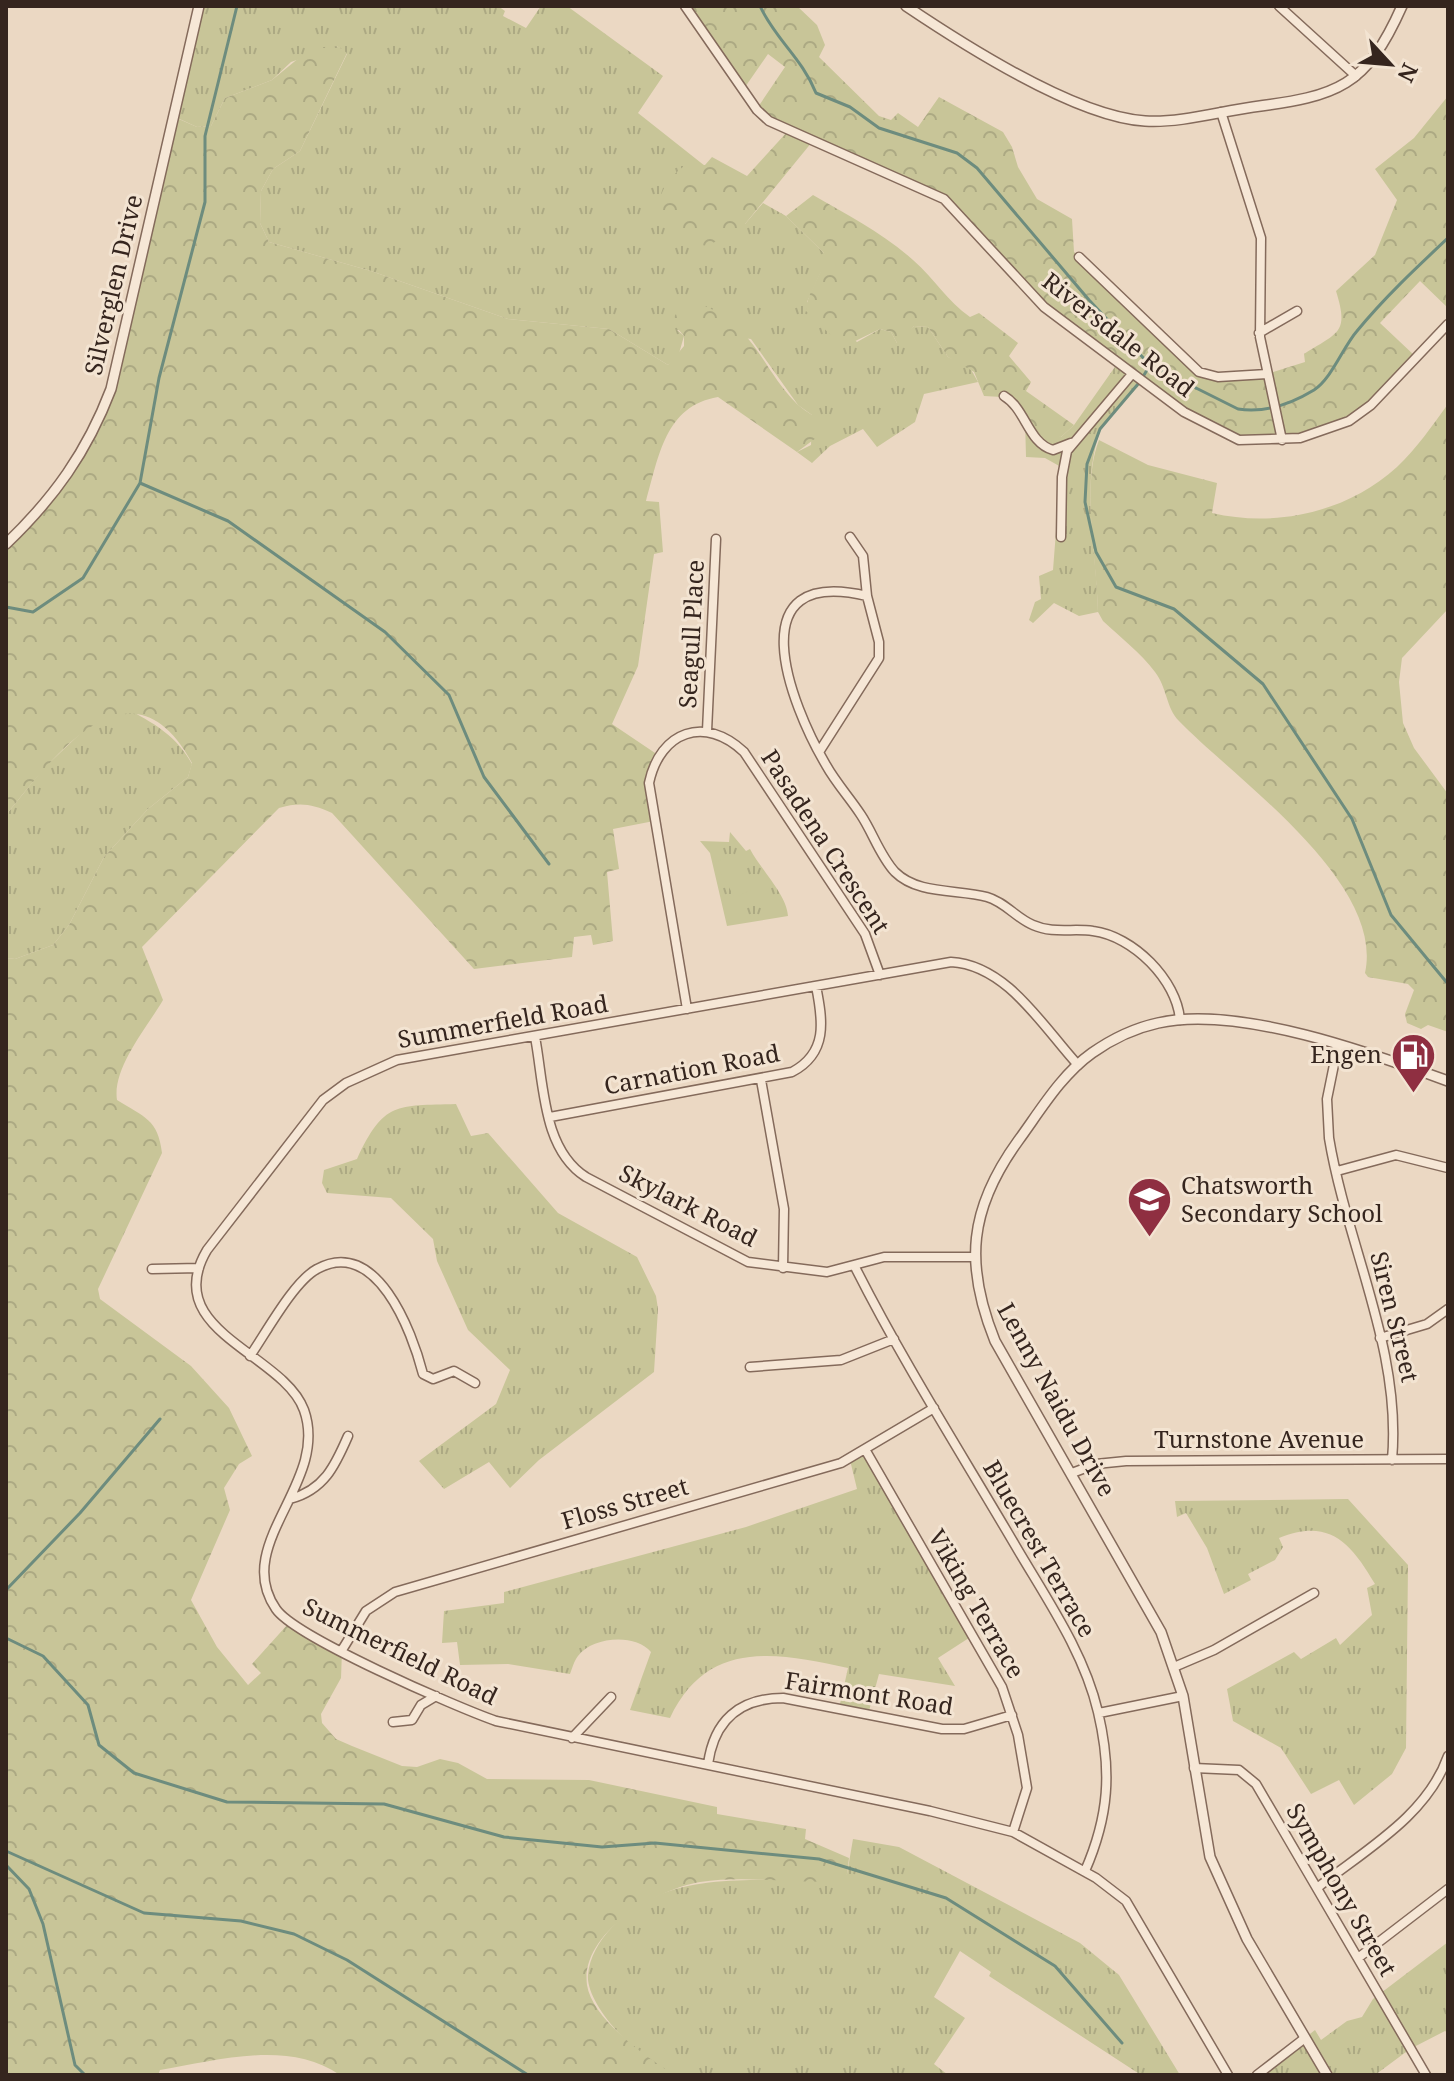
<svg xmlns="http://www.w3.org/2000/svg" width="1454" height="2081" font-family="'Noto Serif',serif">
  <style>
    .grass { fill: url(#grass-tufts) }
    .forest { fill: url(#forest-crowns) }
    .garden { fill: #c8c598 }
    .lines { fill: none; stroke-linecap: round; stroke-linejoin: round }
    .stream { stroke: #6d8c7e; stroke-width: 3 }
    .minor-casing { stroke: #846a5b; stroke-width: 11 }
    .tertiary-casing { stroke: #846a5b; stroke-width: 12 }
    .minor { stroke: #f6e7d6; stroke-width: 8 }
    .tertiary { stroke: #f6e7d6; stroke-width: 9 }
    .labels { text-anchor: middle; stroke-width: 6; stroke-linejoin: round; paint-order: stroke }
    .street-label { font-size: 24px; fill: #35251e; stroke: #f3e4d2 }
    .poi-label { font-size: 24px; fill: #35251e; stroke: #f3e4d2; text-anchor: end }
  </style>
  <defs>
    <pattern id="grass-tufts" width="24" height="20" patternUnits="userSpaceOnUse" patternTransform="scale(2)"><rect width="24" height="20" fill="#c8c598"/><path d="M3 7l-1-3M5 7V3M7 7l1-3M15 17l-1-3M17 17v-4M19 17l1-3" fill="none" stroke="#aca983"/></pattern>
    <pattern id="forest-crowns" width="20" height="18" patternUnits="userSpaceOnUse" patternTransform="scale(2)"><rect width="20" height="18" fill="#c8c598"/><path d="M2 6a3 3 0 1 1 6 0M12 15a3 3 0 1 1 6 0" fill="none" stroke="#aca983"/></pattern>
  </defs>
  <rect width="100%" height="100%" fill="#ebd8c3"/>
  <path class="grass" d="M 199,6 L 498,6 L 505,11 L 503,16 L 526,28 L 541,6 L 567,6 L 663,76 L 638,113 L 705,166 L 745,224 L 763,203 L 786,216 L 824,253 L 825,263 L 807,302 L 857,342 L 880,329 L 891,332 L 897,343 L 914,326 L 928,327 L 948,357 L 969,366 L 978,382 L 924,394 L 915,422 L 877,447 L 863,429 L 830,446 L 812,463 L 797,452 L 811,445 L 812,415 L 798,405 L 751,339 L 677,330 L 684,336 L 678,357 L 668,365 L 609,329 L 508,319 L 371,271 L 269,242 L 260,223 L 261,191 L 273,169 L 300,151 L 347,54 L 337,46 L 291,62 L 272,80 L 225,98 L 211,126 L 197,127 L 173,116 Z
    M 1117,364 L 1142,382 C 1132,394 1104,421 1099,434 C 1081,489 1097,554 1098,612 L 1079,616 L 1054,603 L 1033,623 L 1029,620 L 1035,602 L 1041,599 L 1039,576 L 1053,570 L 1061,467 L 1045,458 L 1026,457 L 1025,420 L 1061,437 L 1074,425 Z
    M 131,711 C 157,725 177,737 192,764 L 188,777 L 148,809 L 104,857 L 69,925 L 53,945 L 15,959 L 6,958 L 6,815 L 44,768 L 84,730 L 108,716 Z
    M 730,832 L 746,851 L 750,849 C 761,870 787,895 788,916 L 727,926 L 710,853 L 700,841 L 729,842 Z
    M 456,1104 L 471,1136 L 488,1133 L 558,1213 L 637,1257 L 656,1296 L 658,1309 L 654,1372 L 539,1460 L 510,1488 L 489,1462 L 444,1489 L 419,1461 L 496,1404 L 510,1370 L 468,1330 L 437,1261 L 433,1239 L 391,1198 L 327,1193 L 322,1183 L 324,1170 L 357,1159 C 384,1101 396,1106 456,1104 Z
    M 866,1452 L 972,1636 L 938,1658 L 955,1686 L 879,1674 L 869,1711 L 840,1704 L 848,1668 C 776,1652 707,1639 670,1718 L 630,1710 L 651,1652 C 635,1633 592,1637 578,1656 C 574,1661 572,1669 570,1674 L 508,1664 L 460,1665 L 457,1642 L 442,1643 L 444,1611 L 504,1603 L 504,1592 L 746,1527 L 857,1489 L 850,1460 Z
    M 1348,1499 L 1408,1565 L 1406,1748 L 1392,1774 L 1354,1805 L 1339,1780 L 1311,1794 L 1281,1748 L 1233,1721 L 1227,1689 L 1294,1652 L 1301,1659 L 1336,1638 L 1340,1645 L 1372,1615 L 1367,1588 L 1375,1584 C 1350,1541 1328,1518 1279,1538 L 1283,1547 L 1275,1560 L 1248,1574 L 1251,1580 L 1224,1594 L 1207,1548 L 1186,1513 L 1177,1517 L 1175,1501 Z
    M 853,1839 L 899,1847 L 1080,1943 L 1119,1975 L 1180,2075 L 1141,2075 L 989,1976 L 991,1972 L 960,1951 L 934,1997 L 965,2018 L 934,2064 L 948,2075 C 881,2075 815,2075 748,2075 C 726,2075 697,2080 675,2075 C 645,2067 585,2006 588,1975 C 591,1940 626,1909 657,1896 C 699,1877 748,1881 794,1879 C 816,1879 825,1882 847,1874 Z
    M 1448,1942 L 1448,2033 L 1445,2031 L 1410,2049 L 1375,2075 L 1257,2075 L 1315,2030 L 1321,2040 L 1347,2021 L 1362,2017 L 1373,1999 Z"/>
  <path class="forest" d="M 684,6 L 797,6 L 817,25 L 825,45 L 819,57 L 879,116 L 891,120 L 898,113 L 918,127 L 939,97 L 1003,132 L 1012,147 L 1018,167 L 1037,199 L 1072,219 L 1074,252 L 1206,375 L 1267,374 L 1305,362 L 1304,354 C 1339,332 1349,333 1336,291 L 1375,255 L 1397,200 L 1375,169 L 1414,138 L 1448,96 L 1448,308 L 1420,281 L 1380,323 L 1415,356 L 1362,412 L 1300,438 L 1251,441 L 1203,424 L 1042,307 L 938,196 L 812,142 L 745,224 L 708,246 L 683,242 L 657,217 C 659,192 666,179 687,164 L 705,165 L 712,157 L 747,176 L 787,132 L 756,110 L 785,67 L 768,54 L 743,90 Z
    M 337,46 L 347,53 L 300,151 L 273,169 L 261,191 L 260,223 L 269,242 L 371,271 L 508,319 L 609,329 L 668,365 L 684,346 L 684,336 L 672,322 C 678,307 688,298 705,306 C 758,331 760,366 797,404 C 802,408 807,412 812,415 L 816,438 L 797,452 L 718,397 C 665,406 659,456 646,501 L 659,502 L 663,552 L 654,554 L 638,666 L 612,724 L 658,755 L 652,766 L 654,821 L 613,829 L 619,869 L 607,872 L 613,941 L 593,945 L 591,935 L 574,937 L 572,957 L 474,969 L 332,813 C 312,804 300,802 279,808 L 142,947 L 163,1000 C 148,1026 112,1068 117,1100 C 144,1117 158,1119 162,1153 L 98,1289 L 100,1299 L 191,1366 L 229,1408 L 252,1456 L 239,1464 L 224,1488 L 230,1510 L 191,1600 L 217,1647 L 248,1685 L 261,1673 L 252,1664 L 288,1624 L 342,1651 L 341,1678 L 321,1714 L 322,1723 L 336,1739 L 352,1746 L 402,1766 L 417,1767 L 440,1759 L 458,1763 L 487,1779 L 589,1780 L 717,1807 L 717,1814 L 806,1829 L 805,1839 L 849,1858 L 847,1874 L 840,1881 C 794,1884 746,1875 700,1882 C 657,1889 580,1933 587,1985 C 592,2019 648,2059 675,2075 L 340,2075 C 287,2039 217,2061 160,2070 L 158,2075 L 6,2075 L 6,958 L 15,959 L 53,945 L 69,925 L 104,857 L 148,809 L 188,777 L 192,763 C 131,651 54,756 6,815 L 6,546 L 38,516 L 101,417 L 172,116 L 197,127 L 211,126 L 225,98 L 272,80 L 311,48 Z
    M 813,195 C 847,215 883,233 913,260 C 935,279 947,301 970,317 L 979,313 L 1018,343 L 1009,356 L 1031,382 L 1026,391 L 1074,425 L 1061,437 L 1038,435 L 1002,397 L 984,396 L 974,372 L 948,357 L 928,327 L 914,326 L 910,331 L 912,342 L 906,346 L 897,343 L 891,332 L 880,329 L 843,347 L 806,311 C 807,290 825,274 824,253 L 786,216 Z
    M 1448,404 L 1448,609 L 1402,658 L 1399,682 L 1403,723 L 1414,748 L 1448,794 L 1448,1032 L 1428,1025 L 1421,1029 L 1407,1023 L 1405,1014 L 1414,990 L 1408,984 L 1368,977 L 1365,973 C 1385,882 1235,779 1179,721 C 1166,708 1167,687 1155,672 C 1141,653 1120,637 1103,621 L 1098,612 C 1097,561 1081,485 1099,440 L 1148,465 L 1217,483 L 1212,513 C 1276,528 1348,512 1397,467 C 1417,448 1432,426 1448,404 Z"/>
  <path class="garden" d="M 733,853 L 754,888 L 735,898 L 715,863 Z"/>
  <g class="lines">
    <path class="stream" d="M 760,6 C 775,39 802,58 816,93 L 850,107 L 879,128 L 957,153 L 977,168 L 1089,300 L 1150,365 L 1238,409 C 1264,413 1291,404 1314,390 C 1332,378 1343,347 1357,331 C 1385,297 1416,268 1448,238
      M 1144,375 L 1150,365
      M 1138,384 L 1100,429 L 1087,464 L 1085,502 L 1096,552 L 1116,587 L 1174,609 L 1263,684 L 1352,819 L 1391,915 L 1448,984
      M 140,483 L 228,521 L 385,632 L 449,695 L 484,777 L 549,864
      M 6,607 L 33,612 L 83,578 L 140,483 L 159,378 L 205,202 L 205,136 L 237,6
      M 6,1590 L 80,1513 L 160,1419
      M 6,1638 L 43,1656 L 88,1705 L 99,1745 L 134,1773 L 227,1802 L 384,1804 L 504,1837 L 602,1847 L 655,1843 L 819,1859 L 946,1898 L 1055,1966 L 1122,2043
      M 6,1851 L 144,1913 L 241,1921 L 294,1934 L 347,1960 L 528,2075
      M 6,1865 L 29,1889 L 43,1924 L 75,2065 L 85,2075"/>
    <defs>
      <path id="minor" d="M 685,6 L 757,110 L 769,121 L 944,199 L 1044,307 L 1184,412 L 1239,440 L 1300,438 L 1349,421 L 1371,405 L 1448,324
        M 1279,6 L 1356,76
        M 1221,112 L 1261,238 L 1260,337 L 1282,440
        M 1079,257 L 1199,372 L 1218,377 L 1267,374
        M 1259,333 L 1297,311
        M 1004,396 C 1026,409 1028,443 1053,450 L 1071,443
        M 850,537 L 863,556 L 867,596
        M 1061,537 L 1062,477 L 1067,451 L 1132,374
        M 707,731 L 716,539
        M 819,752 L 879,658 L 879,642 L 867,596 C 736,565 790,704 826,765 C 836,783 850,798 861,815 C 873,833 880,856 895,872 C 918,895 958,889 987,897 C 1005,902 1016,918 1033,925 C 1053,934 1073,928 1093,931 C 1133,936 1177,980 1180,1020
        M 687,1009 L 649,783 C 660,731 705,715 744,752 L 865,934 L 880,975
        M 535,1037 C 544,1083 542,1149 586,1177 L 748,1262 L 827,1272 L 884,1257 L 974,1257
        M 1338,1045 L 1327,1099 L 1329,1138 C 1347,1246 1402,1350 1392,1460
        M 1078,1065 C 1043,1027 1007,965 951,962 L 397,1060 L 346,1083 L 323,1100 L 207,1250 C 159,1331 283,1353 304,1410 C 330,1483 231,1544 276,1609 C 295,1637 456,1707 496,1721 L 930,1811 L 1013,1832 L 1096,1878 L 1126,1901 L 1228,2075
        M 761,1080 L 784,1209 L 783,1268
        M 550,1117 L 792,1072 C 828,1053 823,1021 816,986
        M 1337,1171 L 1396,1155 L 1448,1168
        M 855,1267 C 903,1362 961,1453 1015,1545 C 1046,1598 1084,1652 1098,1712 C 1112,1771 1109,1816 1085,1871
        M 152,1269 L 199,1268
        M 1380,1338 L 1427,1324 L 1448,1309
        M 250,1356 C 266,1333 294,1281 317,1269 C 376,1236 412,1331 423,1374 L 433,1379 L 454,1371 L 475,1383
        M 750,1367 L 841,1360 L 894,1339
        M 866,1451 L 1002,1687 L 1018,1735 L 1027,1788 L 1013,1832
        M 1072,1473 L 1096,1464 L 1126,1461 L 1448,1459
        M 290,1499 C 324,1490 335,1466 348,1436
        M 342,1650 L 366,1611 L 395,1592 L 841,1463 L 934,1408
        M 1174,1667 L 1214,1650 L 1314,1593
        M 1099,1713 L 1183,1696
        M 393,1722 L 412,1720 L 421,1705 L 436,1696
        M 572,1738 L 611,1697
        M 708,1764 C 714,1721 739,1698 783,1698 L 942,1729 L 964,1729 L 1012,1715
        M 1194,1768 L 1239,1770 L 1256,1784 L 1426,2075
        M 1317,1888 C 1365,1850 1427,1816 1448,1756
        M 1358,1958 L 1448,1889
        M 1257,2075 L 1305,2038"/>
      <path id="tertiary" d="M 906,6 C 964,45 1076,117 1145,121 C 1180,123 1218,112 1253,107 C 1338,96 1366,87 1402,6
        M 6,544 C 54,498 87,452 111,389 L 199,6
        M 1327,2075 L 1247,1939 L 1210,1857 L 1183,1696 L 1161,1632 L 995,1341 C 964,1264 969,1209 1018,1141 C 1040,1111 1061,1075 1092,1053 C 1112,1039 1135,1028 1158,1023 C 1239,1005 1371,1053 1448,1081"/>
    </defs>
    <use href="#minor" class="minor-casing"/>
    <use href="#tertiary" class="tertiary-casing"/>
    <use href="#minor" class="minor"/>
    <use href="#tertiary" class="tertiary"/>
  </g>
  <defs>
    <symbol id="fuel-pin" viewBox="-11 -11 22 30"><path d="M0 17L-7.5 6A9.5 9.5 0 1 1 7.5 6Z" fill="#8f2f41" stroke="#f3e4d2"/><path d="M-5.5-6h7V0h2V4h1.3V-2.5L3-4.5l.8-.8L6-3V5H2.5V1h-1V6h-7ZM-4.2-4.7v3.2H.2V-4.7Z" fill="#fff"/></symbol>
    <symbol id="school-pin" viewBox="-11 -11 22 30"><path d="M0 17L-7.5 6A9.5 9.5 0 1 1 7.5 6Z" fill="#8f2f41" stroke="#f3e4d2"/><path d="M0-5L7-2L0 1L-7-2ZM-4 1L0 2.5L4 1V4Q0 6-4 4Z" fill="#fff"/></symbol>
  </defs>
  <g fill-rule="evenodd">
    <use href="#fuel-pin" x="1388" y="1030" width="51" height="69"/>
    <use href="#school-pin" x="1124" y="1174" width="51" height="69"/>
  </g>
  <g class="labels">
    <g class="street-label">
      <text transform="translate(114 285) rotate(-77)" y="8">Silverglen Drive</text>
      <text transform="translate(1118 335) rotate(38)" y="8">Riversdale Road</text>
      <text transform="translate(692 634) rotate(-87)" y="8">Seagull Place</text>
      <text transform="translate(825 842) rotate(57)" y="8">Pasadena Crescent</text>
      <text transform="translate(503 1022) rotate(-10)" y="8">Summerfield Road</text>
      <text transform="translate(692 1070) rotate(-11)" y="8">Carnation Road</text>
      <text transform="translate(688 1206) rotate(27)" y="8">Skylark Road</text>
      <text transform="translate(1394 1317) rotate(76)" y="8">Siren Street</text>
      <text transform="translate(1056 1400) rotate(61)" y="8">Lenny Naidu Drive</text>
      <text x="1259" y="1448">Turnstone Avenue</text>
      <text transform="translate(625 1504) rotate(-16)" y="8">Floss Street</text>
      <text transform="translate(1039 1549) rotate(60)" y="8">Bluecrest Terrace</text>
      <text transform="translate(976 1604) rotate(60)" y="8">Viking Terrace</text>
      <text transform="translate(400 1652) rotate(26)" y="8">Summerfield Road</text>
      <text transform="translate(869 1694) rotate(9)" y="8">Fairmont Road</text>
      <text transform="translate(1341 1890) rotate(60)" y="8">Symphony Street</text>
    </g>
    <g class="poi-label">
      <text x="1382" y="1063">Engen</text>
      <text x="1181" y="1194" text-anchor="start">Chatsworth<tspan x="1181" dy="28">Secondary School</tspan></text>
    </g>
  </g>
  <rect width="1454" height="2081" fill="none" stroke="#35251e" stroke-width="16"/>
  <g transform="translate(1390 64) rotate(116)" stroke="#f3e4d2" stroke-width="6" paint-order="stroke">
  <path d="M0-6L14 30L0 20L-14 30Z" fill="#35251e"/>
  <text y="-12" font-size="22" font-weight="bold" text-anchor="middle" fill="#35251e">N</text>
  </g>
</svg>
